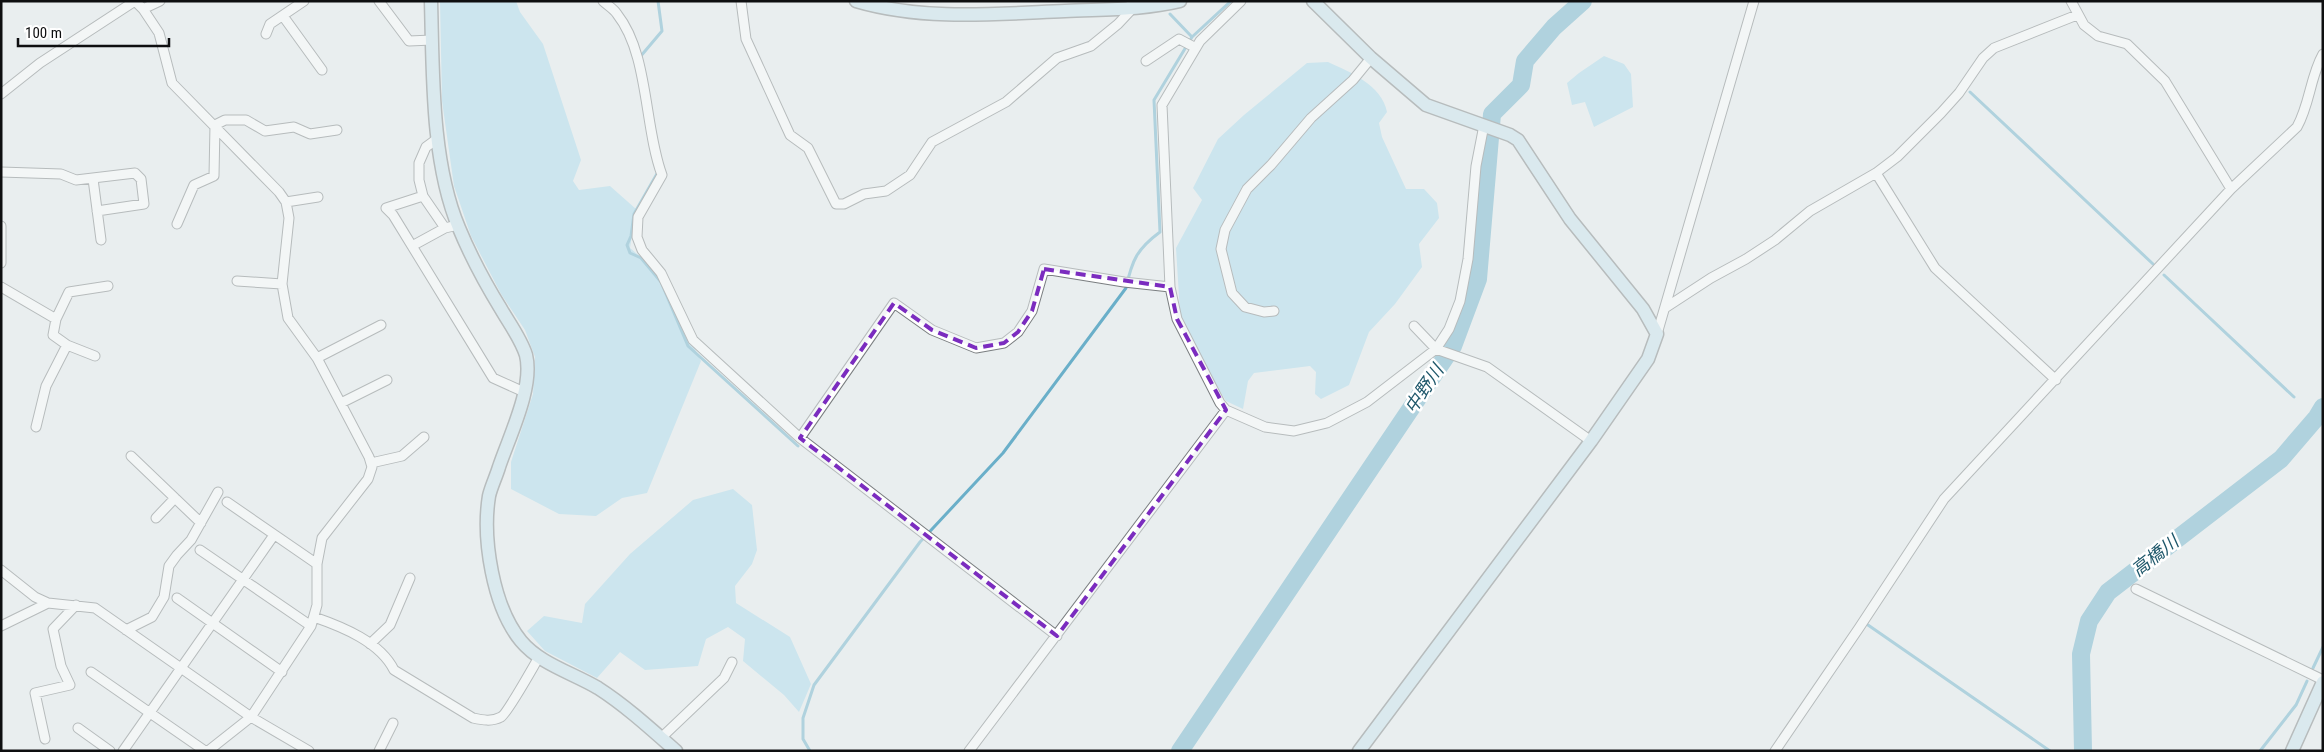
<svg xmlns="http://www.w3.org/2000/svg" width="2324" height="752" font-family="'Roboto Condensed','Noto Sans JP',sans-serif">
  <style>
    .green { fill: #a9d9ed }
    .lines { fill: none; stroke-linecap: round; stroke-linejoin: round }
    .stream { stroke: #6aafc9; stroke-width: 3 }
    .river { stroke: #6aafc9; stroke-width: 18 }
    .street-casing { stroke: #7a7e80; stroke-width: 11 }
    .secondary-casing { stroke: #7a7e80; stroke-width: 15 }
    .street { stroke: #fff; stroke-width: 9 }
    .secondary { stroke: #c8e3ed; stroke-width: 12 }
    .marked { fill: none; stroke: #7b2cbf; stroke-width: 4; stroke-dasharray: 10 6; stroke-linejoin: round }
    .labels { text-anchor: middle; stroke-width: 5; stroke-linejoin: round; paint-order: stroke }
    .water-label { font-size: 18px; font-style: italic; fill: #1e576a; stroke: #fff }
  </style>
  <rect width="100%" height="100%" fill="#e9eeef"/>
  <path class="green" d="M 440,1 L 516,1 L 520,12 L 543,44 L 581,160 L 573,181 L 579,190 L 610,186 L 636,209 L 630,248 L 655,269 L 701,361 L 647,493 L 622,498 L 596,516 L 559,514 L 511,489 L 511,462 L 533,394 L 535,357 L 525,330 L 501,294 L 471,236 L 454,186 L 442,101 Z
    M 1604,56 L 1624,64 L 1631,74 L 1633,107 L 1594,127 L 1585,102 L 1572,105 L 1567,83 L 1579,73 Z
    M 1328,62 C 1350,72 1382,85 1387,112 L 1379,123 L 1382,137 L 1406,189 L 1424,189 L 1437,203 L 1439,218 L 1419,244 L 1422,267 L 1395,304 L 1369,332 L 1349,385 L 1321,399 L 1315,394 L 1316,372 L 1310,366 L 1254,373 L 1248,381 L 1243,409 L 1226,401 L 1212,378 L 1180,313 L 1176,248 L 1202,200 L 1193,188 L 1218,139 L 1244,115 L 1307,63 Z
    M 733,489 L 752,505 L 757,550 L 752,564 L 735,586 L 736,603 L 790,637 L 811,684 L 799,712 L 784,695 L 743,661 L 745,639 L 728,627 L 706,639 L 698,666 L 645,670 L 620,652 L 597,678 L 545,651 L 527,631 L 544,616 L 582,623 L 585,604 L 630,554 L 693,500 Z"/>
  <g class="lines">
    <path class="stream" d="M 1170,14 L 1192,37
      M 640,57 L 662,31 L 658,1
      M 1970,92 L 2153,264
      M 658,172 L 634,214 L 631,236 L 627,245 L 630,253 L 641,258 L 661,282 L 688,346 L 798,446
      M 2164,275 L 2294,397
      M 1868,625 L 2050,751
      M 2313,668 L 2323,647
      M 810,751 L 803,739 L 803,718 L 814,685 L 920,542 L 1003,453 L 1126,288 C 1132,260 1137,249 1160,232 L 1154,100 L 1192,37 L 1231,1
      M 2260,751 L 2296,705 L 2307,681"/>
    <path class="river" d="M 1180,751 L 1453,346 L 1478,279 L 1492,114 L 1521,85 L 1525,61 L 1554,27 L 1583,1
      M 2083,751 L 2081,654 L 2089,621 L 2108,592 L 2281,459 L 2317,417 L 2323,407"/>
    <defs>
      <path id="street" d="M 135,1 L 143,9 L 159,33 L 172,83 L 279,192 L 286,202 L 289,218 L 282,284 L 288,318 L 317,358 L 369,457 L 372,467 L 368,479 L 322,538 L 317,564 L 317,605 L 311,626 L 251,717 L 309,751
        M 379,1 L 409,41 L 432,40
        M 603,1 C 607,5 614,9 617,14 C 649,54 644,127 662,175 L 638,217 L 637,237 L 642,250 L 661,273 L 693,340 L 800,438 L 1057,636
        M 741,1 L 746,39 L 790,135 L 808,148 L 836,204 L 844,204 L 864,194 L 886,191 L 910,175 L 932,142 L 1006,102 L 1057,58 L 1091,46 L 1118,24 L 1133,8 L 1131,1
        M 1241,1 L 1200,41 L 1162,105 L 1170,287 L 1177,319 L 1220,403 L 1226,410 L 1265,427 L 1294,431 L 1327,423 L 1367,402 L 1436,349 L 1449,329 L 1460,301 L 1468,259 L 1476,166 L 1484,125
        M 2071,1 L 2084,25 L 2098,36 L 2127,44 L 2165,81 L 2231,189
        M 143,9 L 160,1
        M 283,16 L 322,70
        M 266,34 L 270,24 L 304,1
        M 1146,61 L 1179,39 L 1196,48
        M 1,94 L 40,63 L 135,1
        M 437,139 L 426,147 L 419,163 L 419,180 L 423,196 L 445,228 L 458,225
        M 1,172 L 61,174 L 76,180 L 135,173 L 141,179 L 144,204 L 97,211
        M 1876,173 L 1935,268 L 2056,380
        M 93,179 L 101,240
        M 423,196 L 386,208 L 393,215 L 493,378 L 524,392
        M 286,202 L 318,197
        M 177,224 L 194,185 L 214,176 L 215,125 L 225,120 L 246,120 L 265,131 L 294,127 L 310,134 L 337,130
        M 1,226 L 1,263
        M 412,246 L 445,228
        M 237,281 L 282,284
        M 1,287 L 56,319 L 53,335 L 67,345 L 95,356
        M 1665,308 L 1711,278 L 1746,259 L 1775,240 L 1810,211 L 1876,173 L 1897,157 L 1941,113 L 1959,93 L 1983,58 L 1994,48 L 2077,15
        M 1274,311 L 1264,312 L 1245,307 L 1232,293 L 1221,249 L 1225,230 L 1247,189 L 1271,165 L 1311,118 L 1353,80 L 1371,58
        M 56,319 L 69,292 L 108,286
        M 1414,326 L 1436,349 L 1487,367 L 1591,441
        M 1657,334 L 1754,1
        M 317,358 L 381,325
        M 341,403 L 387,380
        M 36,427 L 46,386 L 67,345
        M 800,438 L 894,303 L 932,330 L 976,348 L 1004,343 L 1018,332 L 1032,311 L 1044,269 L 1124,282 L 1170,287
        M 131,456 L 201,523
        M 371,463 L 402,456 L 424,437
        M 227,502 L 317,564
        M 156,518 L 175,498
        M 200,550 L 311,626
        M 1,570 L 35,597 L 48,603 L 95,608 L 251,717 L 208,751
        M 2136,589 L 2323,680
        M 177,598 L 282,672
        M 314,617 C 343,627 380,642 394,670 L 473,718 C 482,720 492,722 501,717 C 507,714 533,667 539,657
        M 1,626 L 48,603
        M 126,630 L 152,617 L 164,597 L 169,566 L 177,555 L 191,540 L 218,492
        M 370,644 L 390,625 L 410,578
        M 91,672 L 205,751
        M 78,728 L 110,751
        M 661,738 L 724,678 L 732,662
        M 45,739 L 35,693 L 70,685 L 61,666 L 53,629 L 76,605
        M 123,751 L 274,535
        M 379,751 L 393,723
        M 969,751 L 1226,410
        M 1775,751 L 1859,628 L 1944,499 L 2231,189 L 2297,127 C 2310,104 2310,77 2323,54"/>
      <path id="secondary" d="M 431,1 C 433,72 431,162 459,228 C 471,257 485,283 501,309 C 509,323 521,339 526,355 C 534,387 509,437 499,467 C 496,477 491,487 489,496 C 482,539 493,607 521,641 C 540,664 573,673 598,688 C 626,706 651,729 676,751
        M 856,1 C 924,21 995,14 1065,11 C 1103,9 1143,10 1180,1
        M 1313,1 L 1371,58 L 1426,105 L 1510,135 L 1518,140 L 1570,219 L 1643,309 L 1657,334 L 1648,359 L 1591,441 L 1359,751
        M 2292,751 L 2323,682"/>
    </defs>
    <use href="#street" class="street-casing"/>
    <use href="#secondary" class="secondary-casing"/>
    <use href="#street" class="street"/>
    <use href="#secondary" class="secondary"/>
  </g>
  <path d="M0 0H2324V752H0ZM 1044,269 L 1170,287 L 1177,319 L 1226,410 L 1057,636 L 800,438 L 894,303 L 932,330 L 976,348 L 1004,343 L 1018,332 L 1032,311 Z" fill="#e9eeef" fill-opacity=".55" fill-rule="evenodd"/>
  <path class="marked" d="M 1044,269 L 1170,287 L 1177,319 L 1226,410 L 1057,636 L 800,438 L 894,303 L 932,330 L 976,348 L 1004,343 L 1018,332 L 1032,311 Z"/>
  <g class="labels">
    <g class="water-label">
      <text transform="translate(1424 389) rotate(-56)" y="6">中野川</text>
      <text transform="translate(2155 556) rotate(-38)" y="6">高橋川</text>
    </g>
  </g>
  <rect width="2324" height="752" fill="none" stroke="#0e0f10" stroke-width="5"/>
  <path d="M18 38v8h151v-8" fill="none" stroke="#0e0f10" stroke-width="2.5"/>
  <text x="25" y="38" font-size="15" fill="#0e0f10" stroke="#ffffff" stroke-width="4" paint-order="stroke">100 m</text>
</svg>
